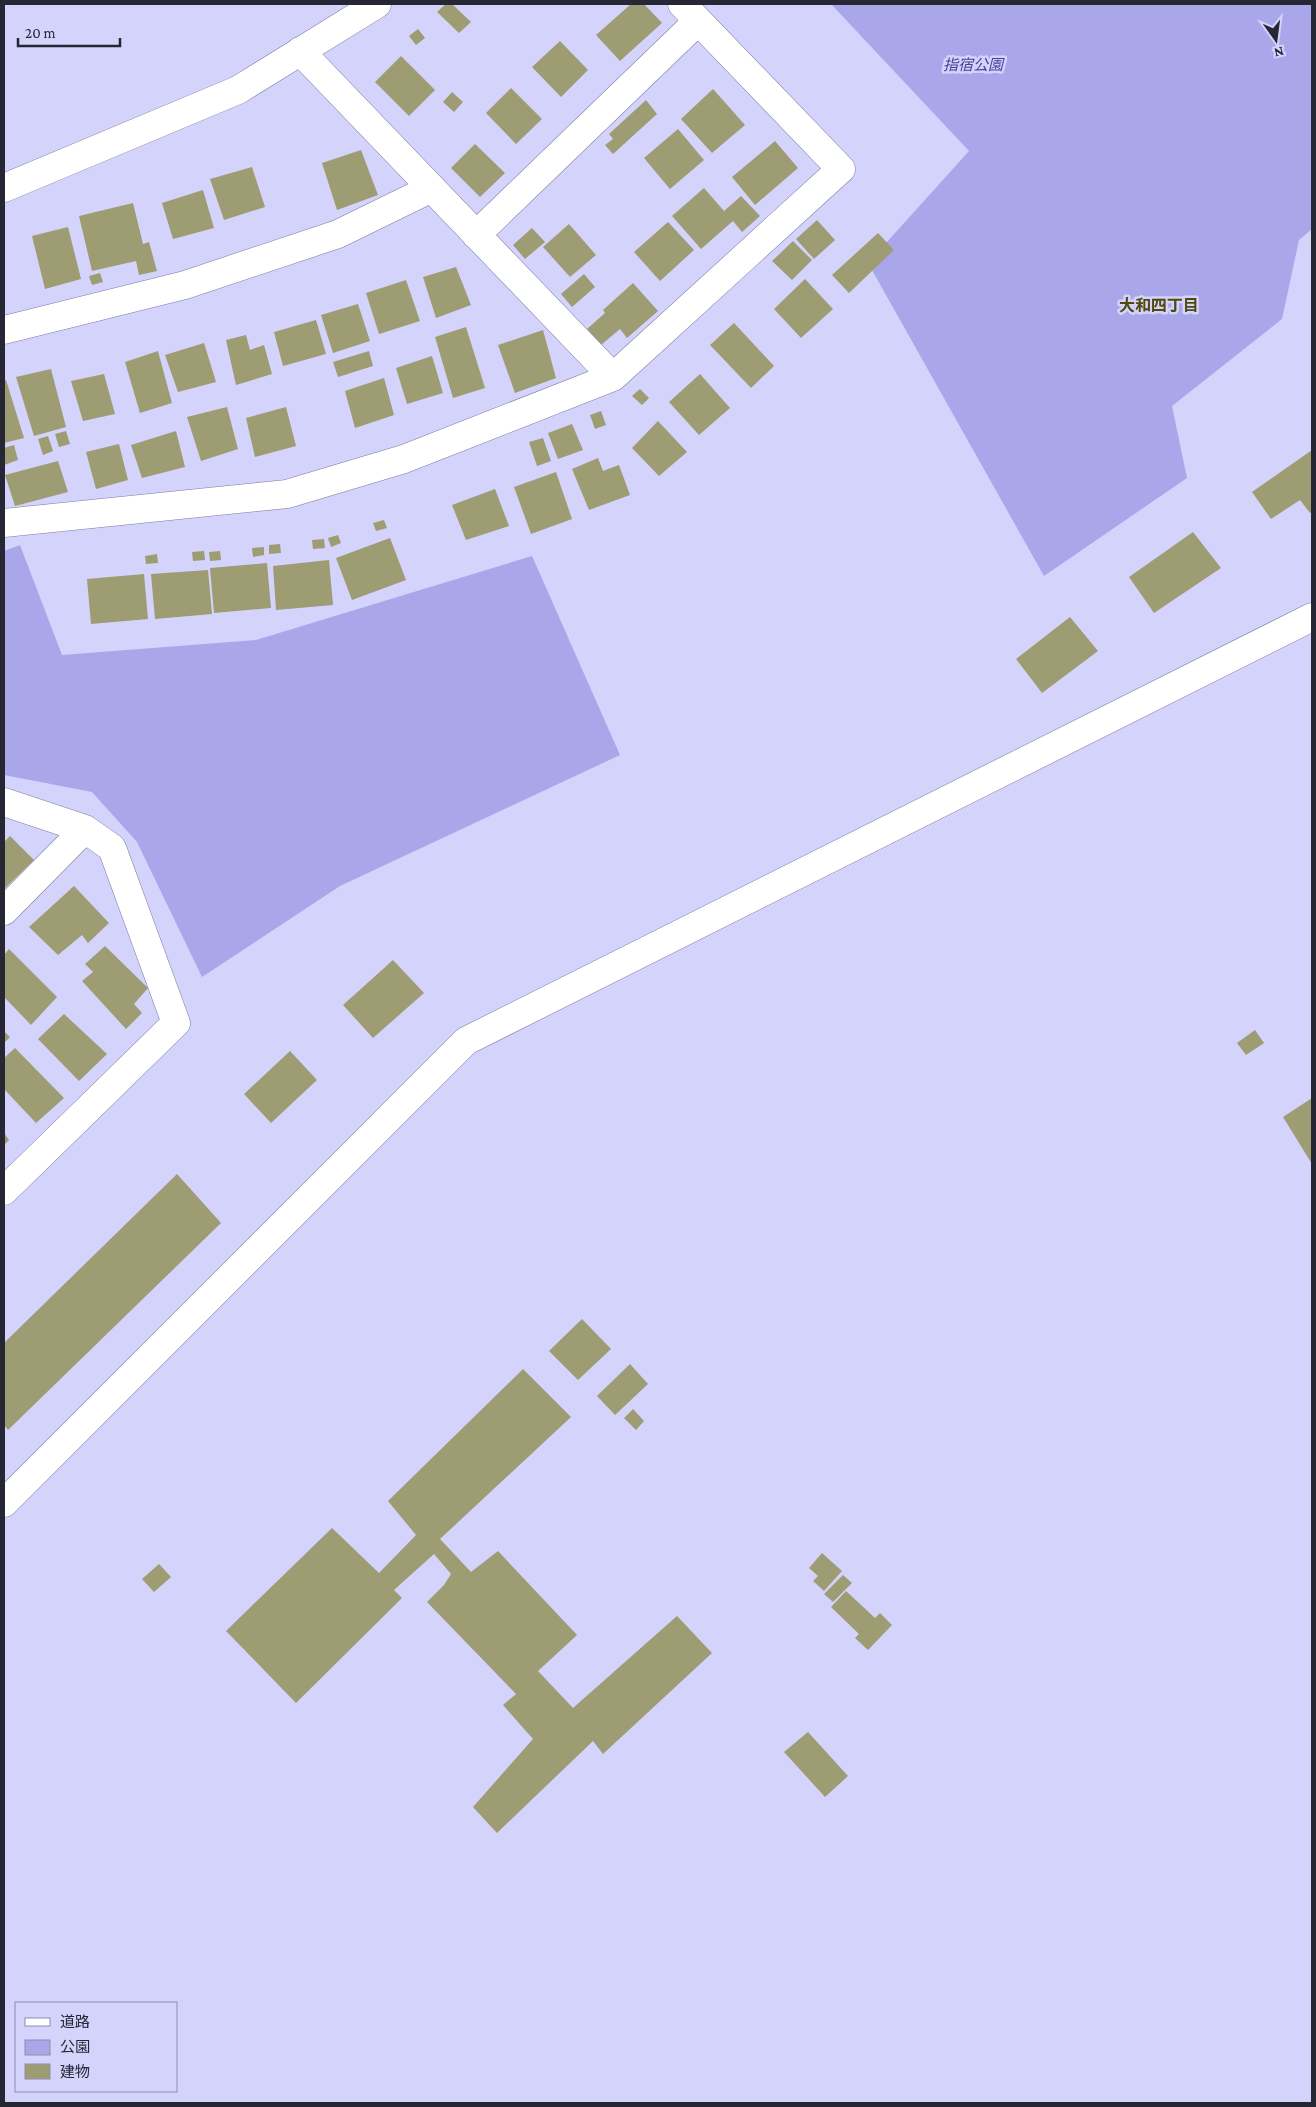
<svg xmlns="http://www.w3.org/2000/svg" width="1316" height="2107" font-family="'Crimson Pro','Noto Sans JP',serif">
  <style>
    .green { fill: #a9a7e9 }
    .building { fill: #9e9c73 }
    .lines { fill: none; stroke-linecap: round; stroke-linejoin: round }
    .minor-casing { stroke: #7c7ba1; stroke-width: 29 }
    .minor { stroke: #fff; stroke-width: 28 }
    .labels { text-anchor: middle; stroke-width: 5; stroke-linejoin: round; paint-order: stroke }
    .park-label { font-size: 15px; font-style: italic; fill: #493d94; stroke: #d3d3fc }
    .neighbourhood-label { font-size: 16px; font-weight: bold; fill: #504b0c; stroke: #d3d3fc }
  </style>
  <rect width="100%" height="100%" fill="#d3d3fc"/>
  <path class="green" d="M 831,4 L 1312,4 L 1312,229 L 1299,240 L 1282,319 L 1172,406 L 1187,478 L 1044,576 L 868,263 L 969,151 Z
    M 20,545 L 62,655 L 256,640 L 532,556 L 620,755 L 340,886 L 202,977 L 137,842 L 92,792 L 4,775 L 4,551 Z"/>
  <path class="building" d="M 446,4 L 452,4 L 471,22 L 459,33 L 437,12 Z
    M 631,4 L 644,4 L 662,23 L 620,61 L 596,35 Z
    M 418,29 L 425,38 L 416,45 L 409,36 Z
    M 560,41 L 588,70 L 561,97 L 532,67 Z
    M 401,56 L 435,90 L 409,116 L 375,82 Z
    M 511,88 L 542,119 L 516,144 L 486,113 Z
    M 713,89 L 745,125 L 712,153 L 681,119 Z
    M 452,92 L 463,102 L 454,112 L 443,102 Z
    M 646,100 L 657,114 L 613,154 L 605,145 L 613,139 L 609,134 Z
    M 678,129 L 704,160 L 670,189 L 644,158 Z
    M 775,141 L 798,168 L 755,205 L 732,177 Z
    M 475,144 L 505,173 L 480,197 L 451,168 Z
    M 361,150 L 378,195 L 337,210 L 322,163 Z
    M 252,167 L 265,207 L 224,220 L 210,179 Z
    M 704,188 L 724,211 L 741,196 L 760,216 L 742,232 L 733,221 L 701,249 L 672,216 Z
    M 203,190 L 214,228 L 173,239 L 162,203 Z
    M 133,203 L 143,244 L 149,242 L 157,271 L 139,275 L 136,261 L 92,271 L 79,216 Z
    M 817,220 L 835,240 L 814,259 L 796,239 Z
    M 668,222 L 694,250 L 660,281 L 634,252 Z
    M 569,224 L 596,255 L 570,277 L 543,247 Z
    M 68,227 L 81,279 L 45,289 L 32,236 Z
    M 532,228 L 545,242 L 525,259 L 513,245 Z
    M 878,233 L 894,250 L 849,293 L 832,275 Z
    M 793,241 L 812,260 L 792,280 L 772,261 Z
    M 456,267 L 471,305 L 436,318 L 423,277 Z
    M 100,273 L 103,282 L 92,285 L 89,276 Z
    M 584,274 L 595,287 L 572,307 L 561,294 Z
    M 805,279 L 833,309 L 801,338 L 774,309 Z
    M 406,280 L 420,321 L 379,334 L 366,293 Z
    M 633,283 L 658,311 L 627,338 L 620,329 L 601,345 L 587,329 L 605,313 L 603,310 Z
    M 358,304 L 370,341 L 333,353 L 321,315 Z
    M 316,320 L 326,354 L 283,366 L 274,332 Z
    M 734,323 L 774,366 L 751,388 L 710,345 Z
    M 466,327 L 485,388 L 453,398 L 435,337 Z
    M 543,330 L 556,378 L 515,393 L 498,345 Z
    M 246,335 L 250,350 L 264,345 L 272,374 L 236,385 L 226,340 Z
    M 204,343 L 216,382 L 178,392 L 165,355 Z
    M 158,351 L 172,403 L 140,413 L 125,362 Z
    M 369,351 L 373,366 L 338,377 L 333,362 Z
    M 432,356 L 443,393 L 407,404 L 396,368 Z
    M 51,369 L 66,427 L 34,436 L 16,377 Z
    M 104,374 L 115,414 L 83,421 L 71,381 Z
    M 700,374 L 730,408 L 699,435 L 669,402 Z
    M 384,378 L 394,415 L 355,428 L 345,391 Z
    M 6,380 L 24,438 L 4,443 L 4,381 Z
    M 640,389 L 649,398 L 642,405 L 632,396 Z
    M 227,407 L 238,449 L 201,461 L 187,417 Z
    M 286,407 L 296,446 L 255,457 L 246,418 Z
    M 601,411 L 606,425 L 595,429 L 590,415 Z
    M 658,421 L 687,452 L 659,476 L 632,448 Z
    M 572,424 L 583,450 L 558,459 L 548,433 Z
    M 66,431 L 70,444 L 59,447 L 55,434 Z
    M 176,431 L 185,467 L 142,478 L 131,445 Z
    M 48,436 L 53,451 L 43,455 L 38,439 Z
    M 543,438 L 551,461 L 537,466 L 529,442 Z
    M 119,444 L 128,480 L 96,489 L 86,452 Z
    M 14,445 L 18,460 L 4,465 L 4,448 Z
    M 1312,450 L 1312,512 L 1310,513 L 1300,500 L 1271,519 L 1252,492 Z
    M 598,458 L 603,471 L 619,465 L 630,495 L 589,510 L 572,469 Z
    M 58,461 L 68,492 L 15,506 L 5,475 Z
    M 556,472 L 572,519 L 531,534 L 514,487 Z
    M 495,489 L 509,526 L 466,540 L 452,505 Z
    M 384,520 L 387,528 L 376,531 L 373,523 Z
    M 1193,532 L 1221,568 L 1154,613 L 1129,577 Z
    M 338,535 L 341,543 L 331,547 L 328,538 Z
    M 390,538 L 406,580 L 352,600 L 336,558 Z
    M 324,539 L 325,548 L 313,549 L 312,540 Z
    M 280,544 L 281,553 L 269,554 L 269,545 Z
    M 264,547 L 264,555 L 253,557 L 252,548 Z
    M 204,551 L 205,560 L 193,561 L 192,552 Z
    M 220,551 L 221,560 L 210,561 L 209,552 Z
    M 157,554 L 158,563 L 146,564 L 145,556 Z
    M 329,560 L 333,605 L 276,610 L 273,566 Z
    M 267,563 L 271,608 L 214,613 L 210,568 Z
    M 208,570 L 212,614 L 155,619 L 151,574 Z
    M 144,574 L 148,619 L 91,624 L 87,579 Z
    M 1070,617 L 1098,651 L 1042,693 L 1016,659 Z
    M 10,836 L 34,860 L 4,889 L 4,842 Z
    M 74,886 L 109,923 L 88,943 L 82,935 L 58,955 L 29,927 Z
    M 105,946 L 148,988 L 134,1004 L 142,1013 L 126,1029 L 82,981 L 93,972 L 85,964 Z
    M 9,949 L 57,997 L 31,1025 L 4,997 L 4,955 Z
    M 393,960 L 424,993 L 373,1038 L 343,1005 Z
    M 64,1014 L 107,1054 L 79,1081 L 38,1039 Z
    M 1255,1030 L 1264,1043 L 1246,1055 L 1237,1043 Z
    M 4,1031 L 10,1037 L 4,1043 Z
    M 15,1048 L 64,1098 L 36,1123 L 4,1089 L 4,1058 Z
    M 290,1051 L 317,1080 L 271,1123 L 244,1094 Z
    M 1312,1098 L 1312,1164 L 1283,1117 Z
    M 4,1133 L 9,1140 L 4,1145 Z
    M 177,1174 L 221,1223 L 8,1430 L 4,1425 L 4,1343 Z
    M 582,1319 L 611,1349 L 578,1380 L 549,1351 Z
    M 630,1364 L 648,1384 L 615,1415 L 597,1396 Z
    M 523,1369 L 571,1417 L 440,1539 L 471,1572 L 498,1551 L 577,1635 L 538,1671 L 573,1708 L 677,1616 L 712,1653 L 603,1754 L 593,1741 L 497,1833 L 473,1807 L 533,1739 L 503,1705 L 516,1694 L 427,1602 L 444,1585 L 451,1574 L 434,1554 L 394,1590 L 402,1598 L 296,1703 L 226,1631 L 332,1528 L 379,1573 L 416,1535 L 388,1501 Z
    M 633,1409 L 644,1421 L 636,1430 L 624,1418 Z
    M 822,1553 L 842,1571 L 824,1591 L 813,1581 L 818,1576 L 809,1568 Z
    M 159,1564 L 171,1577 L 154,1592 L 142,1579 Z
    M 843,1575 L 852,1583 L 833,1602 L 824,1594 Z
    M 846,1591 L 875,1618 L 880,1613 L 892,1625 L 868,1650 L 855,1638 L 859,1634 L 831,1607 Z
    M 808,1732 L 848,1776 L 825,1797 L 784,1752 Z"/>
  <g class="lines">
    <defs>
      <path id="minor" d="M 300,51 L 613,377
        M 4,188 L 238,90 L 377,4
        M 476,235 L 698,21
        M 4,330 L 185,285 L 338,234 L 432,188
        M 4,523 L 287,494 L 404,459 L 613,377 L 841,169 L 682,4
        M 4,802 L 85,829 L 112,848 L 176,1023 L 4,1191
        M 4,911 L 85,829
        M 4,1503 L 466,1041 L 1312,617"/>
    </defs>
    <use href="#minor" class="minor-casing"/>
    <use href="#minor" class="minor"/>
  </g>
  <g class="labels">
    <g class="park-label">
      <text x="973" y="70">指宿公園</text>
    </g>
    <g class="neighbourhood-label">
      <text x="1159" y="311">大和四丁目</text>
    </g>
  </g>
  <rect width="1316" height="2107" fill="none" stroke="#262635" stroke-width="10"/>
  <rect x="15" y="2002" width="162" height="90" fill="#d3d3fc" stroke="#8e8eac"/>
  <rect x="25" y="2018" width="25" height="8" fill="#ffffff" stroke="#8e8eac"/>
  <text x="60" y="2027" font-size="15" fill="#262635">道路</text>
  <rect x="25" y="2040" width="25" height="15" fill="#a9a7e9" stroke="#8e8eac"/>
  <text x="60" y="2052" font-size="15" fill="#262635">公園</text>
  <rect x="25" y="2064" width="25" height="15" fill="#9e9c73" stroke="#8e8eac"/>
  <text x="60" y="2077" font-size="15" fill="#262635">建物</text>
  <g transform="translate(1276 40) rotate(166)" stroke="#d3d3fc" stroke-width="4" paint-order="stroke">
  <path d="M0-4L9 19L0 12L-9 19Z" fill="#262635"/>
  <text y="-8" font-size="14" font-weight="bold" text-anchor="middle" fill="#262635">N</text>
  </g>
  <path d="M18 38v8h102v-8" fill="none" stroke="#262635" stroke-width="2.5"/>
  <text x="25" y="38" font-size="15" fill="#262635" stroke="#d3d3fc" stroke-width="4" paint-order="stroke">20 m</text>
</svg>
